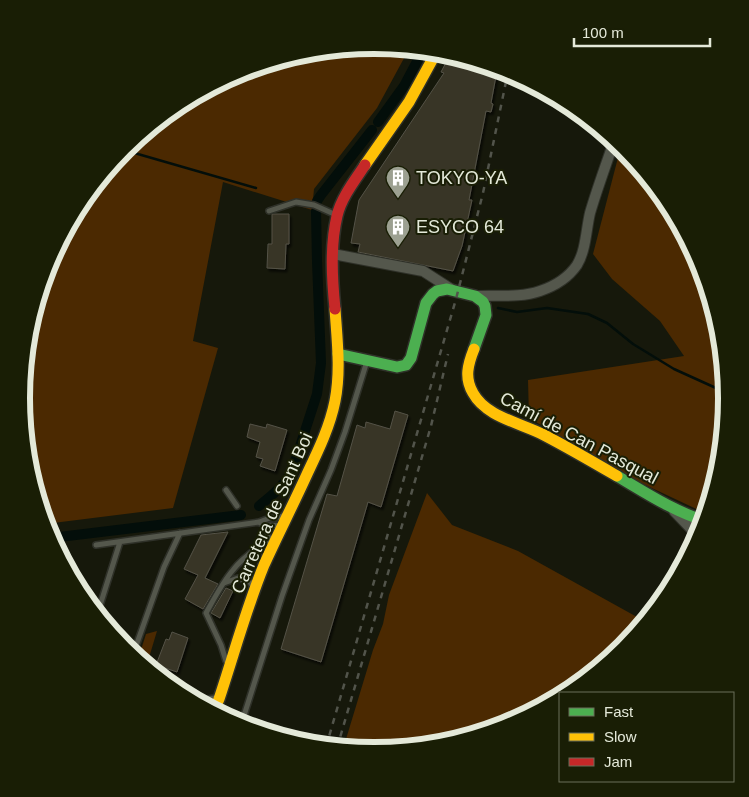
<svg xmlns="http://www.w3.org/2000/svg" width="749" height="797" font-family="Arial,sans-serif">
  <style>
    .green { fill: #4b2901 }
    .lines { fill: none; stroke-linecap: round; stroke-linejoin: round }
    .stream { stroke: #030e0a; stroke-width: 2.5 }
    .canal { stroke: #030e0a; stroke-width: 10 }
    .building { fill: #383525; stroke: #545247; filter: url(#shadow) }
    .lane-casing { stroke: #2f3129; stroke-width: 8 }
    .street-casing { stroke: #2f3129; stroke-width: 12 }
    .fast-casing { stroke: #2f3129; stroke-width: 14 }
    .slow-casing { stroke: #2f3129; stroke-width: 14 }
    .jam-casing { stroke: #2f3129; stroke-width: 14 }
    .lane { stroke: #54574c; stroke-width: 5 }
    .street { stroke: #54574c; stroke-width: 10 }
    .fast { stroke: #4caf50; stroke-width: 11 }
    .slow { stroke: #ffc107; stroke-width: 11 }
    .jam { stroke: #c62828; stroke-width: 11 }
    .rail { stroke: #52544b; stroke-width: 2.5; stroke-dasharray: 6 6; stroke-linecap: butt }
    .labels { text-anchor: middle; stroke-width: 4; stroke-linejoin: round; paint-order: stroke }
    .poi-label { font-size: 18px; fill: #e4e9d9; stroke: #191e05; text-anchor: start }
    .street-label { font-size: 18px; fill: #e4e9d9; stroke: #191e05 }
    .rim { fill: none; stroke: #e4e9d9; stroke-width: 6 }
  </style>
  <defs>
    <filter id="shadow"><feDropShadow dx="2" dy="3" stdDeviation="1" flood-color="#0009"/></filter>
  </defs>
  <rect width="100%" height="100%" fill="#16180b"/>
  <path class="green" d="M 375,45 L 409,49 L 377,108 L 314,189 L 312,210 L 223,182 L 193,341 L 218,348 L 173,508 L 45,524 L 28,467 L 21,399 L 28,329 L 48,263 L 81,202 L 125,149 L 178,105 L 240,72 L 306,52 Z
    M 621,146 L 668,202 L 701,264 L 721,330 L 728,399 L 721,468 L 707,514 L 639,482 L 529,418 L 528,380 L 684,356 L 660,321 L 612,279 L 593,254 Z
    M 427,493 L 452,525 L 518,551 L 646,622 L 624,648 L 571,692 L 560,693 L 560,698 L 509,725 L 443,745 L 374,752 L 343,749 L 373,650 L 383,624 L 389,595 Z
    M 157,631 L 148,661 L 140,653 L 146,634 Z"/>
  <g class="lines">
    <path class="stream" d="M 124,150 L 256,188
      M 498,308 L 517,312 L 547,308 L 588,314 L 607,323 L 633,344 L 674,369 L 727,393"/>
    <path class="canal" d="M 378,122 L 404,86 L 423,50
      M 317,201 L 321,195 L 372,130
      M 259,506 C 272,495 284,486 292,471 L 317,394 L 321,363 L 317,261 L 316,211
      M 51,538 L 241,515"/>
  </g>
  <path class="building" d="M 449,57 L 496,76 L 491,103 L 493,104 L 491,112 L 486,111 L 469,200 L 472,200 L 462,246 L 453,271 L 358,252 L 360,244 L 351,243 L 359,200 L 444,73 L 441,72 Z
    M 272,214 L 289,214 L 289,244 L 286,244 L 285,269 L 267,268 L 268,244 L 272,244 Z
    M 395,411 L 408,415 L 381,507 L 368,502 L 321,662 L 281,649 L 327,494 L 337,496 L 357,425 L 365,428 L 366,422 L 390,429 Z
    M 250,424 L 266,428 L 267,424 L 287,430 L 275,471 L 260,466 L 263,459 L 256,457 L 260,442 L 247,437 Z
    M 228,532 L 205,578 L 218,584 L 203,609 L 185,599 L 198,575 L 184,569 L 201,535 Z
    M 226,588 L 233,591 L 220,618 L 211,613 Z
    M 172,632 L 188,638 L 177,672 L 156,665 L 166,639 L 169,640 Z"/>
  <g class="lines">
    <defs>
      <path id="lane" d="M 269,211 L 296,202 L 314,205 L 334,214
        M 226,490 L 237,506
        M 260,523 L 266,525 L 281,526
        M 265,542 L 268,534 L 268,528 L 266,525
        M 96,545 L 259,522 L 270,518 L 275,518 L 283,516
        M 224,583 L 238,578 L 249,581 L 252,585
        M 97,615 L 120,542
        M 134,656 L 136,646 L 164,567 L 180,533
        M 226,661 L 221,645 L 206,613 C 214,599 222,583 233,570 C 243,557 258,547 272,538
        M 172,687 L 199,700 L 205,706
        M 199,700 L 215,698
        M 241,725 L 282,596 L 309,520 L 331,470 L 345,432 L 367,361"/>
      <path id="street" d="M 333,254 L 423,271 L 451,289
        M 475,296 C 497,295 520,298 540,291 C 555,286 568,278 577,265 C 586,250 586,230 590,213 C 597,189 606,165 614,141
        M 674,511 L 699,537"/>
      <path id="fast" d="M 338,354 L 397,367 L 406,365 L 411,358 L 426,303 L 433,294 L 437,291 L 447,289 L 475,296 L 483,302 L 485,306 L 486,315 L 474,349
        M 617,476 C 646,493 673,511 705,521"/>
      <path id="slow" d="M 365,165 L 409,102 L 437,51
        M 474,349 C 468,364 464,378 473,393 C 486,417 521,423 544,435 C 569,448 593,462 617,476
        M 214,711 L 219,699 C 234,654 246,609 264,565 C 278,534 294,503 308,472 C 319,449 330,426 335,401 C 341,371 337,339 335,309"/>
      <path id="jam" d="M 335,309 C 332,279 330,246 337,216 C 341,198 355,180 365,165"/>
    </defs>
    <use href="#lane" class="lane-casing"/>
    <use href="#street" class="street-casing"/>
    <use href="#fast" class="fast-casing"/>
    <use href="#slow" class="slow-casing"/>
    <use href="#jam" class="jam-casing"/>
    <use href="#lane" class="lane"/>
    <use href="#street" class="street"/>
    <use href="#fast" class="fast"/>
    <use href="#slow" class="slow"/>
    <use href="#jam" class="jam"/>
    <path class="rail" d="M 326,747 L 456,299 L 483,193 L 508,72
      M 337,748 L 431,426 L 448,354"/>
  </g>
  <defs>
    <symbol id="building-pin" viewBox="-11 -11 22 30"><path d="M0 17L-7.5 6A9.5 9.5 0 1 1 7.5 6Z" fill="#9ca091" stroke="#191e05"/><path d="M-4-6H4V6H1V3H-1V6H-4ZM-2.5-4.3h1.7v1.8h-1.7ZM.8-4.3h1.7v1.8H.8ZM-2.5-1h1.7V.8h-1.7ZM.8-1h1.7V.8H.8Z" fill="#fff"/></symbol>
  </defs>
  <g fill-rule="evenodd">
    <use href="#building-pin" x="384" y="164" width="28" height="38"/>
    <use href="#building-pin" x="384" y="213" width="28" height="38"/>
  </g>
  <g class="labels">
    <g class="poi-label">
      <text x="416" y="184">TOKYO-YA</text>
      <text x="416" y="233">ESYCO 64</text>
    </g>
    <g class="street-label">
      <text transform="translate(579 438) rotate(28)" y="6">Camí de Can Pasqual</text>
      <text transform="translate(272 513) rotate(-66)" y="6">Carretera de Sant Boi</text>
    </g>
  </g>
  <path d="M0 0H749V797H0ZM30 398a344 344 0 1 1 688 0a344 344 0 1 1-688 0Z" fill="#191e05" fill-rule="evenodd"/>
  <path class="rim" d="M30 398a344 344 0 1 1 688 0a344 344 0 1 1-688 0Z"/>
  <rect x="559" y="692" width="175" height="90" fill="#191e05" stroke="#6a6f5a"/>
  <rect x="569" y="708" width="25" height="8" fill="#4caf50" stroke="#6a6f5a"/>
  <text x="604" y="717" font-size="15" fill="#e4e9d9">Fast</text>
  <rect x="569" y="733" width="25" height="8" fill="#ffc107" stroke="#6a6f5a"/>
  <text x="604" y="742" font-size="15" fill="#e4e9d9">Slow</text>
  <rect x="569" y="758" width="25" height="8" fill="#c62828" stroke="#6a6f5a"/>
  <text x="604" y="767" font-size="15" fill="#e4e9d9">Jam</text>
  <path d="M574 38v8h136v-8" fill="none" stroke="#e4e9d9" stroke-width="2.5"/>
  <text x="582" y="38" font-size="15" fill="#e4e9d9" stroke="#191e05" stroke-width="4" paint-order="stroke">100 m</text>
</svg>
